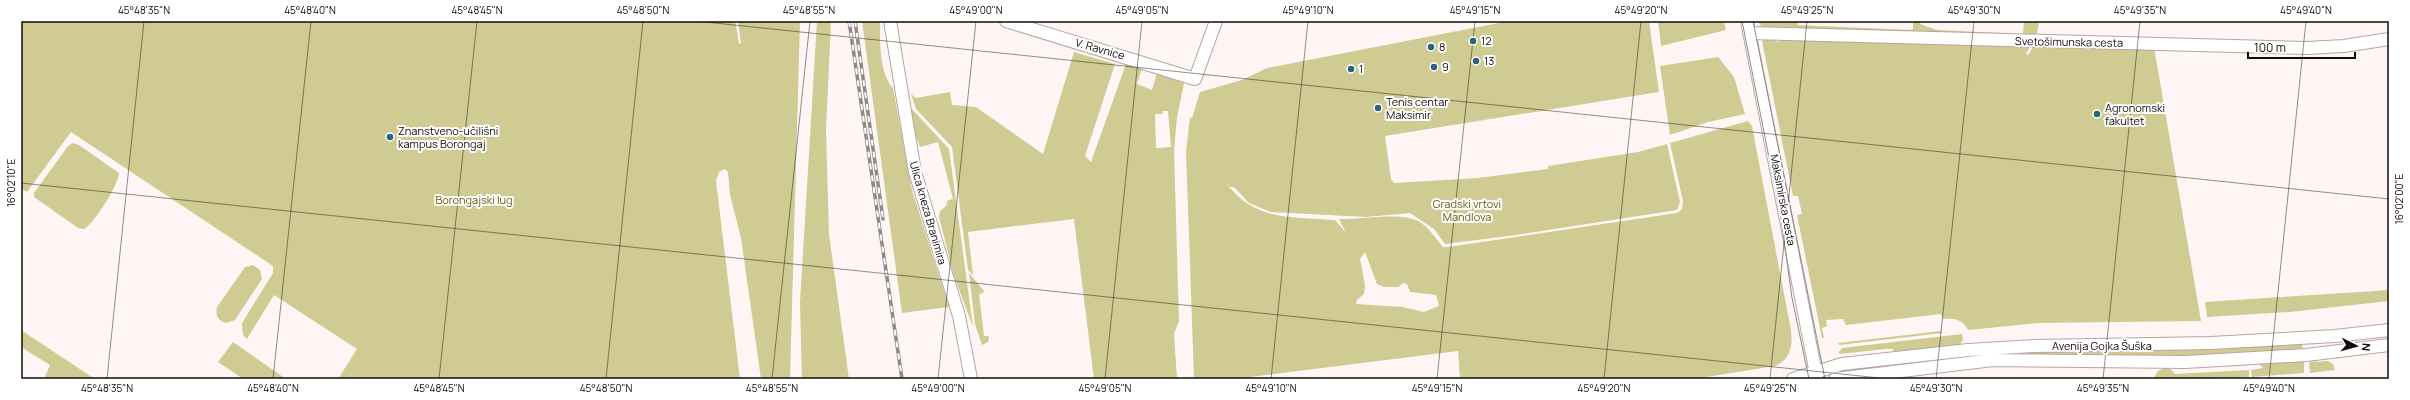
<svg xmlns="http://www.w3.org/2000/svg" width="2410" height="400" font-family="Manrope,sans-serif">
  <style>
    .green { fill: #d0cb93; fill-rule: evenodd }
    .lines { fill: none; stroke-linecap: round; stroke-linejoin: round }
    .secondary-casing { stroke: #b6a6a1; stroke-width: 14 }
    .secondary { stroke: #fff; stroke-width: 12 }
    .tram { stroke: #8f8987; stroke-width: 1 }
    .rail-casing { stroke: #8f8987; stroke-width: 3.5 }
    .rail { stroke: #fff; stroke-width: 2; stroke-dasharray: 6; stroke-linecap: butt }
    .ticks { fill: none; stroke: #100b09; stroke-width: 1; stroke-opacity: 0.45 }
    .poi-dot { fill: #2c647e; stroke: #fff; stroke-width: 1.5 }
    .labels { text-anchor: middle; stroke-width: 4; stroke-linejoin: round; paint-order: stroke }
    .poi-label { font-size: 11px; fill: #100b09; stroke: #fff; text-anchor: start }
    .street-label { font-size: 11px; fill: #100b09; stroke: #fff }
    .park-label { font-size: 11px; fill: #615a0d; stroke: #fff }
    .neatline { fill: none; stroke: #100b09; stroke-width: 1.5 }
    .ticks-label { font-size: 10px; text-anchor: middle; fill: #100b09 }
  </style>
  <rect width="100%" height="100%" fill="#fdf6f4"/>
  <path class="green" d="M 21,21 L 735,21 L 739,43 L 741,44 L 738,21 L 800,21 L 790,379 L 761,379 L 741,238 L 730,195 L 728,172 L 725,169 L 719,172 L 716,181 L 740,379 L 338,379 L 357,349 L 274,295 L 247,339 L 243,335 L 242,323 L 273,273 L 273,266 L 71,132 L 27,192 L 21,189 Z
    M 817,21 L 831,21 L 826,130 L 829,234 L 849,379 L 802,379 L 800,302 Z
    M 862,21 L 880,21 C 880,41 879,73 893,88 L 912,190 L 949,307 L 902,313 Z
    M 1509,21 L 1649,21 L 1659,92 L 1385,136 L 1391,179 L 1394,183 L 1478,178 L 1548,169 L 1548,166 L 1638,152 L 1667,144 L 1680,202 L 1677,210 L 1516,235 L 1445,244 L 1434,229 L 1410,213 L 1366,217 L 1271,212 L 1249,203 L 1234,187 L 1230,187 L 1225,181 C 1253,222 1291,216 1335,220 L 1346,233 L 1339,219 C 1361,220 1401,211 1420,222 C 1430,229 1435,238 1443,247 L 1448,247 L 1677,213 L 1682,209 L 1683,201 L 1670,143 L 1748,121 L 1752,126 L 1790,325 C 1793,341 1793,359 1775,366 L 1694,379 L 1460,379 L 1458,351 L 1235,379 L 1194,379 L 1186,152 L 1190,117 L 1192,118 L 1200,92 L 1242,80 L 1267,68 ZM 1365,252 L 1377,284 L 1384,287 L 1398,287 L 1403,283 L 1407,284 L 1410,292 L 1436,295 L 1439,306 L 1424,312 L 1403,307 L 1356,304 L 1357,300 L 1364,294 L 1365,285 L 1360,259 Z
    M 1658,21 L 1724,21 L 1726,30 L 1661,46 Z
    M 1758,21 L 1797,21 L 1798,25 L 1910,30 L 1913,29 L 1913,21 L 1920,21 L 1920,24 L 1937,30 L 2023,34 L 2024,21 L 2039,21 L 2037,34 L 2033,37 L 1797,30 L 1762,28 Z
    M 1771,37 L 1778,42 L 1786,39 L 2031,45 L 2026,54 L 2028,55 L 2033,47 L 2154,47 L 2201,321 L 2039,323 L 1968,330 C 1963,319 1953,318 1943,319 L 1941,314 L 1846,325 L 1843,319 L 1826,320 L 1827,326 L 1822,328 L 1824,338 L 1822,338 L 1797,215 L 1802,214 L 1798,196 L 1793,196 L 1762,41 Z
    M 1074,52 L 1115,64 L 1085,156 L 1091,162 L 1126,64 L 1142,68 L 1137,84 L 1152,90 L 1157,73 L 1184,83 L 1177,118 L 1174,150 L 1179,321 L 1174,334 L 1177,379 L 1094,379 L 1074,219 L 968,232 L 973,275 L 968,270 L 952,147 L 916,109 L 911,94 L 916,98 L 950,92 L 952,105 L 976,107 L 1043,154 ZM 1162,111 L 1168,111 L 1171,147 L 1156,148 L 1155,114 L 1163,114 Z
    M 1718,57 L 1734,77 L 1745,114 L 1708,122 L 1670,135 L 1660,66 Z
    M 911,108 L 949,149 L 973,327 L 954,276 L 939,217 L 940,211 L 946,206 L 948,200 L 953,199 L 938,142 L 920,147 L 915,134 Z
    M 73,143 L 79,145 L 119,173 C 119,184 94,224 84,229 L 78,228 L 34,197 L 34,193 L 68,146 Z
    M 253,265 L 260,270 L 262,279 L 235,320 L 226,323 C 218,321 215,315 217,307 L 245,267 Z
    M 969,273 L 984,291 L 983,293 L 979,294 L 984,336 L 989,336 L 988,342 L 982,345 L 975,324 Z
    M 2389,290 L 2389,301 L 2290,312 L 2207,317 L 2205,302 Z
    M 21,330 L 95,379 L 44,379 L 50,365 L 21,347 Z
    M 1941,331 L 1942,333 L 1839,345 L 1838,343 Z
    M 1962,334 L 1963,340 L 1958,347 L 1893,352 L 1893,349 L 1886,349 L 1839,354 L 1839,352 L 1842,348 Z
    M 233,342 L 286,379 L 243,379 L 218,362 Z
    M 2302,342 L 2303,351 L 2212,357 L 1988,355 L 2065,350 Z
    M 2328,361 L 2333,364 L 2335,370 L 2310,373 L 2309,362 Z
    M 2258,362 L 2304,362 L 2304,373 L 2252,377 L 2251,370 L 2263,368 Z
    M 2168,366 L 2175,374 L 2249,370 L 2249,377 L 2153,379 L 2158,371 Z"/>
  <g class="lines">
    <defs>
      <path id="secondary" d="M 890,21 L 915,172 L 959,316 L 971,379
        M 1006,21 L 1195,79 L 1216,21
        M 1747,21 L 1817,379
        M 1749,33 L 2307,48 L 2344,46 L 2389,39
        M 1793,379 L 1842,364 L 1968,350 L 2035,346 L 2211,343 L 2335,336 L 2389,330
        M 1835,379 L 1993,360 L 2185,362 L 2306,355 L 2389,345"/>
    </defs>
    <use href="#secondary" class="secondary-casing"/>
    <use href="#secondary" class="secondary"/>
    <path class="tram" d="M 1742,21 L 1781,218 L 1792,298 L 1809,379
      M 1753,21 L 1825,379"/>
    <defs>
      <path id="rail" d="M 849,21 L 902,379
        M 855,21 L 883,219"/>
    </defs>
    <use href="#rail" class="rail-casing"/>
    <use href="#rail" class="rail"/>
  </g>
  <path class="ticks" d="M 696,21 L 2389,199M 21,183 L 1889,379M 107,379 L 144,21M 273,379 L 311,21M 439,379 L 477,21M 606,379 L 643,21M 772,379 L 810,21M 938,379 L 976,21M 1105,379 L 1142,21M 1271,379 L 1308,21M 1437,379 L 1475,21M 1604,379 L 1641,21M 1770,379 L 1807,21M 1936,379 L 1974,21M 2103,379 L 2140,21M 2269,379 L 2306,21"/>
  <g class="poi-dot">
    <circle cx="1473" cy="41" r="4"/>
    <circle cx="1431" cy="47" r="4"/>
    <circle cx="1476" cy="61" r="4"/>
    <circle cx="1434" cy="67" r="4"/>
    <circle cx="1351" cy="69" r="4"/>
    <circle cx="1378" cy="108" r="4"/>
    <circle cx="2097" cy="114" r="4"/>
    <circle cx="390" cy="137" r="4"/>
  </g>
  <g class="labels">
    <g class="poi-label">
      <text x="1481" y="45">12</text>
      <text x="1439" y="51">8</text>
      <text x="1484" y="65">13</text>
      <text x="1442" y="71">9</text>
      <text x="1359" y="73">1</text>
      <text x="1386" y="106">Tenis centar<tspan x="1386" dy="13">Maksimir</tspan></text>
      <text x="2105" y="112">Agronomski<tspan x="2105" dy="13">fakultet</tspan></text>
      <text x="398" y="135">Znanstveno-učilišni<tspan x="398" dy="13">kampus Borongaj</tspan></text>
    </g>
    <g class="street-label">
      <text transform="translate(2069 42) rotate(1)" y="4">Svetošimunska cesta</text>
      <text transform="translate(1100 49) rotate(16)" y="4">V. Ravnice</text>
      <text transform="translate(1783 200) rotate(79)" y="4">Maksimirska cesta</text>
      <text transform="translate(928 213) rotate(74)" y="4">Ulica kneza Branimira</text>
      <text x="2102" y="350">Avenija Gojka Šuška</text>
    </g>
    <g class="park-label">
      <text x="474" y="204">Borongajski lug</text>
      <text x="1467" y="208">Gradski vrtovi<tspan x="1467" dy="13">Mandlova</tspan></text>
    </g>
  </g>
  <rect width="2410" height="400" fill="none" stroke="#ffffff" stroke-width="44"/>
  <g transform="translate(2356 346) rotate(96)" stroke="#ffffff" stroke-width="3" paint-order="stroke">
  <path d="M0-3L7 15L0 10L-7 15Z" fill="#100b09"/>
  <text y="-6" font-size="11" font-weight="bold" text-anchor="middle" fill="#100b09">N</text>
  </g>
  <path d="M2248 52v6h107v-6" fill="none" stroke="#100b09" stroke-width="2"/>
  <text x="2254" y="52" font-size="12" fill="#100b09" stroke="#ffffff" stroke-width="3" paint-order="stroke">100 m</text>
  <rect x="22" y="22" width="2366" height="356" class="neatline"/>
  <g class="ticks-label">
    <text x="144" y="14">45°48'35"N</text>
    <text x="310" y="14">45°48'40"N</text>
    <text x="477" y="14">45°48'45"N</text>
    <text x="643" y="14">45°48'50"N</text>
    <text x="809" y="14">45°48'55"N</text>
    <text x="976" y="14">45°49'00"N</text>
    <text x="1142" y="14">45°49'05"N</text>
    <text x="1308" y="14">45°49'10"N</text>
    <text x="1475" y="14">45°49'15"N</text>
    <text x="1641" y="14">45°49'20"N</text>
    <text x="1807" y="14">45°49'25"N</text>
    <text x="1974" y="14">45°49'30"N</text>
    <text x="2140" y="14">45°49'35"N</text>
    <text x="2306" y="14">45°49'40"N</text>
    <text transform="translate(11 183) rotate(-90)" y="4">16°02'10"E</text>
    <text transform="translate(2399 199) rotate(-90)" y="4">16°02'00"E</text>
    <text x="107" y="392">45°48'35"N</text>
    <text x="273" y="392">45°48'40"N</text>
    <text x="439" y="392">45°48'45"N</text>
    <text x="606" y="392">45°48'50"N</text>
    <text x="772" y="392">45°48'55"N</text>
    <text x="938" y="392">45°49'00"N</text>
    <text x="1105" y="392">45°49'05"N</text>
    <text x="1271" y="392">45°49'10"N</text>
    <text x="1437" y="392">45°49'15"N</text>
    <text x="1604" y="392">45°49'20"N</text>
    <text x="1770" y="392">45°49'25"N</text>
    <text x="1936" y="392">45°49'30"N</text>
    <text x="2103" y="392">45°49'35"N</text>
    <text x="2269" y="392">45°49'40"N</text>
  </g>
</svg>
